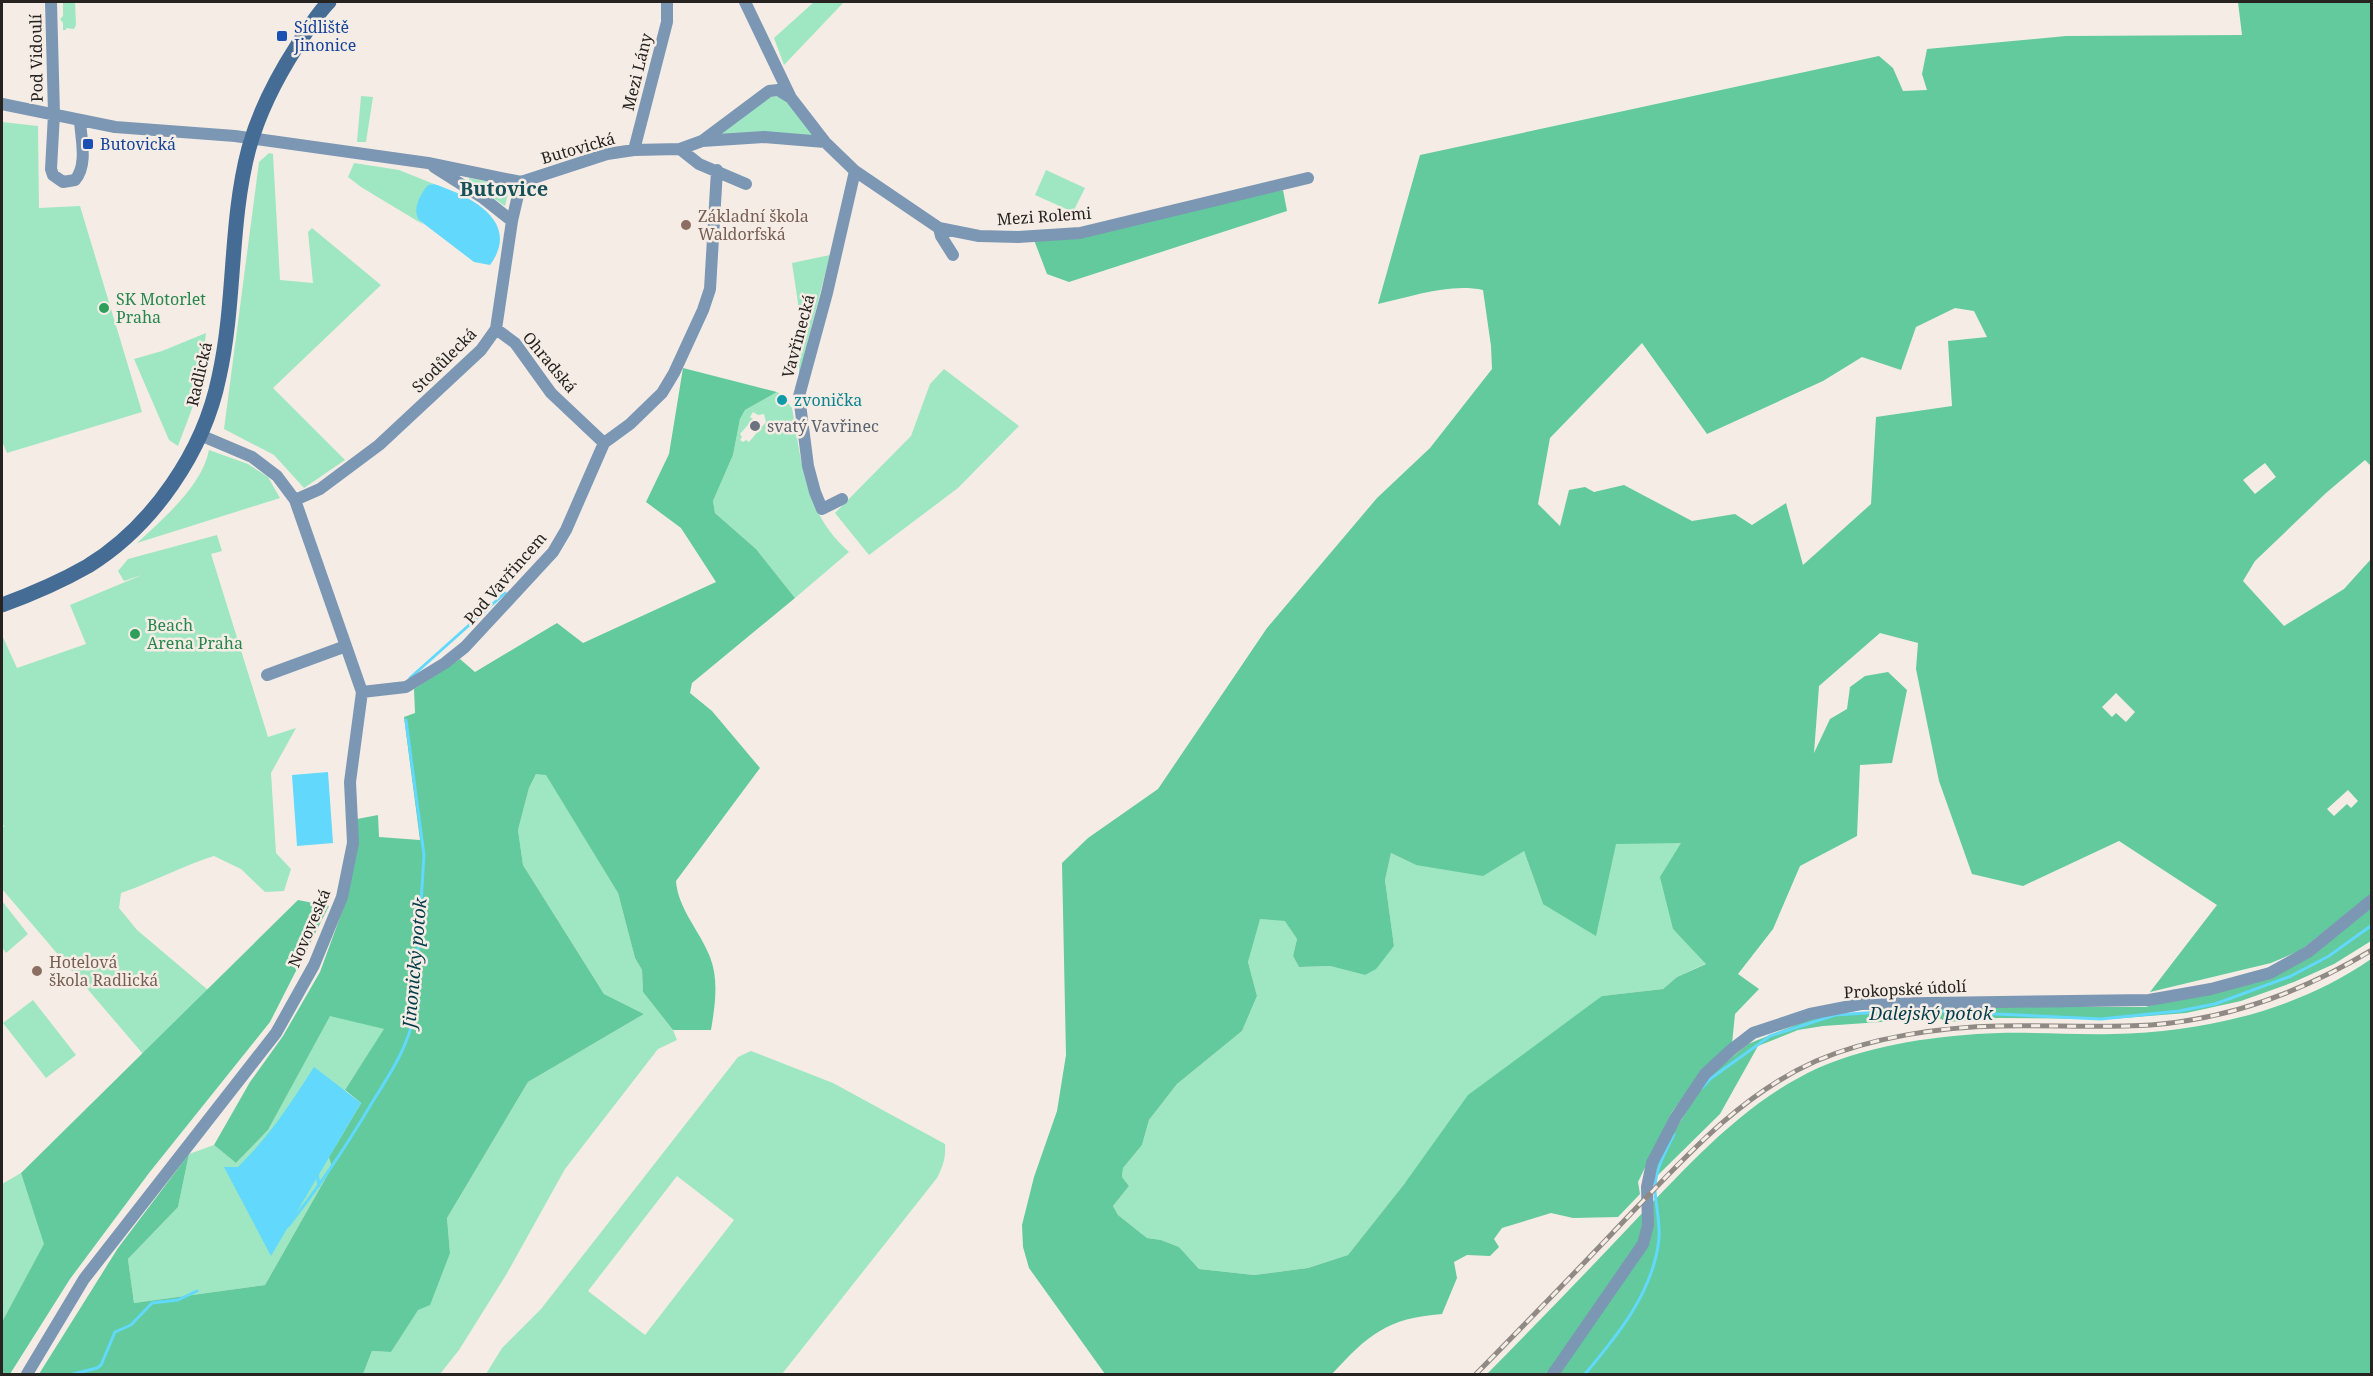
<svg xmlns="http://www.w3.org/2000/svg" width="2373" height="1376" font-family="'Noto Serif',serif">
  <style>
    .green { fill: #9fe6c3; fill-rule: evenodd }
    .forest { fill: #62ca9d; fill-rule: evenodd }
    .water { fill: #61d8fc }
    .lines { fill: none; stroke-linecap: round; stroke-linejoin: round }
    .stream { stroke: #61d8fc; stroke-width: 3 }
    .street { stroke: #7c97b4; stroke-width: 12 }
    .secondary { stroke: #446c95; stroke-width: 15 }
    .rail-casing { stroke: #908a85; stroke-width: 5 }
    .rail { stroke: #f5ede5; stroke-width: 3; stroke-dasharray: 9; stroke-linecap: butt }
    .transit-dot { fill: #1a4fb4; stroke: #f5ede5; stroke-width: 2 }
    .education-dot { fill: #8d6e63; stroke: #f5ede5; stroke-width: 2 }
    .leisure-dot { fill: #2e9e5b; stroke: #f5ede5; stroke-width: 2 }
    .culture-dot { fill: #0f9aa8; stroke: #f5ede5; stroke-width: 2 }
    .worship-dot { fill: #6b7280; stroke: #f5ede5; stroke-width: 2 }
    .labels { text-anchor: middle; stroke-width: 5; stroke-linejoin: round; paint-order: stroke }
    .transit-label { font-size: 16px; fill: #164399; stroke: #f5ede5; text-anchor: start }
    .street-label { font-size: 16px; fill: #262320; stroke: #f5ede5 }
    .education-label { font-size: 16px; fill: #785e54; stroke: #f5ede5; text-anchor: start }
    .leisure-label { font-size: 16px; fill: #27864d; stroke: #f5ede5; text-anchor: start }
    .culture-label { font-size: 16px; fill: #0d838f; stroke: #f5ede5; text-anchor: start }
    .worship-label { font-size: 16px; fill: #5b616d; stroke: #f5ede5; text-anchor: start }
    .water-label { font-size: 18px; font-style: italic; fill: #043d4c; stroke: #f5ede5 }
    .quarter-label { font-size: 20px; font-weight: bold; fill: #165159; stroke: #f5ede5 }
  </style>
  <rect width="100%" height="100%" fill="#f5ede5"/>
  <path class="green" d="M 63,2 L 75,2 L 76,25 L 74,29 L 66,28 L 66,30 L 63,30 L 63,23 L 60,19 L 63,16 Z
    M 814,2 L 844,2 L 784,65 L 774,38 Z
    M 361,96 L 373,97 L 366,142 L 357,142 Z
    M 770,96 L 783,97 L 817,137 L 710,139 Z
    M 2,122 L 38,126 L 39,208 L 80,206 L 142,412 L 7,453 L 2,441 Z
    M 269,153 L 273,154 L 280,280 L 313,283 L 308,232 L 312,228 L 381,285 L 273,388 L 345,460 L 304,488 L 274,455 L 224,429 L 259,162 Z
    M 354,163 L 399,170 L 434,184 L 432,184 L 419,220 L 424,225 L 361,187 L 348,177 Z
    M 1046,170 L 1085,188 L 1073,212 L 1035,195 Z
    M 469,178 L 510,186 L 505,206 L 469,181 Z
    M 830,255 L 799,375 L 799,310 L 792,263 Z
    M 206,333 L 199,390 L 178,446 L 169,440 L 134,359 L 162,351 Z
    M 944,369 L 1019,426 L 958,488 L 869,555 L 835,513 L 911,436 L 930,384 Z
    M 777,392 L 782,395 L 777,399 L 782,405 L 787,402 L 792,408 C 802,463 804,512 849,552 L 795,598 L 756,549 L 715,513 L 713,501 L 733,455 L 740,419 L 745,410 ZM 753,412 L 758,415 L 764,414 L 766,422 L 749,442 L 746,440 L 743,442 L 740,440 L 742,437 L 740,434 L 753,419 L 750,417 Z
    M 209,450 L 248,464 L 268,477 L 280,498 L 137,543 C 163,519 202,486 209,450 Z
    M 217,535 L 222,551 L 211,554 L 268,737 L 296,728 L 271,773 L 276,853 L 291,869 L 284,891 L 265,892 L 241,869 L 214,856 C 182,866 153,882 121,893 L 119,908 L 137,930 L 208,990 L 143,1054 L 2,889 L 2,829 L 4,826 L 2,823 L 2,635 L 17,668 L 86,644 L 70,605 L 142,575 L 124,581 L 118,571 L 128,559 Z
    M 536,774 L 546,774 L 618,893 L 635,958 L 642,970 L 643,992 L 673,1030 L 677,1040 L 658,1049 L 565,1169 L 506,1275 L 459,1350 L 440,1374 L 363,1374 L 372,1351 L 391,1352 L 450,1253 L 447,1218 L 528,1082 L 644,1014 L 604,994 L 523,865 L 518,830 L 529,788 Z
    M 1616,843 L 1681,843 L 1673,929 L 1707,963 L 1677,977 L 1663,989 L 1602,996 L 1405,1183 L 1348,1255 L 1308,1268 L 1254,1275 L 1199,1269 L 1179,1247 L 1161,1240 L 1147,1238 L 1118,1215 L 1113,1206 L 1129,1186 L 1122,1177 L 1123,1168 L 1142,1145 L 1149,1120 L 1177,1084 L 1242,1031 L 1257,996 L 1248,962 L 1259,919 L 1285,920 L 1297,939 L 1293,956 L 1299,967 L 1330,966 L 1365,975 L 1394,946 L 1385,880 L 1391,853 L 1416,865 L 1524,851 L 1543,904 Z
    M 2,901 L 28,934 L 6,953 L 2,947 Z
    M 33,1000 L 76,1055 L 46,1078 L 3,1023 Z
    M 330,1015 L 385,1029 L 345,1090 L 332,1167 L 265,1285 L 134,1303 L 128,1259 L 178,1207 L 189,1154 L 214,1145 L 236,1163 L 268,1130 Z
    M 751,1051 L 833,1083 L 945,1144 C 946,1158 943,1166 937,1178 L 782,1374 L 486,1374 L 502,1348 L 541,1309 L 731,1066 L 738,1057 ZM 677,1176 L 734,1220 L 645,1335 L 588,1291 Z
    M 21,1173 L 45,1244 L 2,1322 L 2,1184 Z"/>
  <path class="forest" d="M 2238,2 L 2371,2 L 2371,466 L 2365,460 L 2326,493 L 2255,561 L 2243,581 L 2284,626 L 2344,589 L 2371,559 L 2371,894 L 2301,950 L 2271,963 L 2150,992 L 2217,905 L 2119,841 L 2023,886 L 1972,874 L 1939,781 L 1916,669 L 1918,643 L 1880,633 L 1819,686 L 1814,753 L 1830,719 L 1847,709 L 1850,687 L 1865,676 L 1888,672 L 1907,690 L 1892,763 L 1860,765 L 1857,836 L 1800,866 L 1773,929 L 1738,974 L 1759,989 L 1735,1014 L 1732,1044 L 1701,1072 L 1672,1112 L 1638,1182 L 1640,1194 L 1618,1217 L 1573,1218 L 1551,1213 L 1502,1228 L 1494,1239 L 1499,1247 L 1490,1256 L 1467,1255 L 1454,1262 L 1457,1278 L 1442,1314 C 1387,1318 1368,1335 1332,1374 L 1105,1374 L 1029,1268 L 1023,1247 L 1022,1225 L 1034,1177 L 1057,1111 L 1066,1055 L 1062,863 L 1088,838 L 1158,789 L 1267,628 L 1377,498 L 1430,448 L 1492,369 L 1491,346 L 1483,290 C 1449,283 1411,297 1378,304 L 1420,155 L 1879,56 L 1893,68 L 1903,91 L 1927,90 L 1922,74 L 1927,49 L 2066,36 L 2242,35 ZM 1955,308 L 1974,311 L 1987,337 L 1948,341 L 1952,406 L 1876,417 L 1871,504 L 1803,565 L 1786,503 L 1752,525 L 1735,514 L 1692,521 L 1624,485 L 1594,492 L 1585,487 L 1569,490 L 1560,526 L 1538,504 L 1550,438 L 1642,343 L 1707,434 L 1823,381 L 1862,357 L 1901,370 L 1916,327 ZM 2265,463 L 2276,477 L 2255,494 L 2243,480 ZM 2116,693 L 2135,712 L 2126,722 L 2116,713 L 2112,717 L 2102,707 ZM 2348,790 L 2358,801 L 2351,808 L 2347,804 L 2334,816 L 2327,809 ZM 1681,843 L 1660,877 L 1673,929 L 1706,964 L 1677,977 L 1663,989 L 1602,996 L 1468,1095 L 1405,1183 L 1348,1255 L 1308,1268 L 1254,1275 L 1199,1269 L 1179,1247 L 1161,1240 L 1147,1238 L 1118,1215 L 1113,1206 L 1129,1186 L 1122,1177 L 1123,1168 L 1142,1145 L 1149,1120 L 1177,1084 L 1242,1031 L 1257,996 L 1248,962 L 1260,919 L 1285,921 L 1297,939 L 1293,956 L 1299,967 L 1330,966 L 1365,975 L 1376,969 L 1394,946 L 1385,880 L 1391,853 L 1416,865 L 1483,876 L 1524,851 L 1543,904 L 1596,936 L 1616,844 Z
    M 1283,190 L 1287,211 L 1069,282 L 1047,274 L 1034,240 Z
    M 683,368 L 777,392 L 745,410 L 740,419 L 733,455 L 713,501 L 715,513 L 756,549 L 795,598 L 692,683 L 690,693 L 712,711 L 760,768 L 676,881 C 678,909 700,931 710,957 C 719,980 715,1006 711,1030 L 673,1030 L 643,992 L 642,970 L 635,958 L 618,893 L 546,775 L 536,774 L 529,788 L 518,830 L 523,865 L 604,994 L 644,1014 L 528,1082 L 447,1218 L 450,1253 L 430,1305 L 418,1310 L 391,1352 L 372,1351 L 363,1374 L 39,1374 L 118,1248 L 189,1154 L 178,1207 L 128,1259 L 134,1303 L 265,1285 L 332,1167 L 329,1157 L 361,1103 L 345,1090 L 384,1029 L 330,1016 L 268,1130 L 236,1163 L 214,1145 L 250,1082 L 283,1036 L 320,972 L 347,898 L 357,819 L 378,815 L 379,837 L 420,840 L 404,717 L 415,713 L 414,689 L 460,659 L 475,672 L 557,623 L 583,643 L 716,582 L 681,528 L 646,502 L 669,454 Z
    M 298,900 L 329,906 L 270,1022 L 149,1173 L 70,1279 L 10,1374 L 2,1374 L 2,1322 L 44,1244 L 21,1173 Z
    M 2371,907 L 2371,941 L 2334,964 L 2294,982 L 2241,1001 L 2186,1013 L 2112,1019 L 1998,1018 L 1947,1022 L 1933,1015 L 1895,1021 L 1823,1026 L 1798,1030 L 1758,1046 L 1720,1114 L 1658,1175 L 1656,1162 L 1706,1079 L 1748,1044 L 1815,1017 L 1942,1007 L 2145,1007 L 2270,978 Z
    M 2371,959 L 2371,1374 L 1487,1374 C 1535,1325 1583,1276 1630,1226 C 1687,1167 1742,1103 1818,1068 C 1873,1044 1940,1035 1999,1033 C 2037,1032 2075,1035 2113,1034 C 2203,1032 2296,1011 2371,959 Z"/>
  <path class="water" d="M 434,184 C 470,196 522,221 490,265 L 474,262 L 419,220 C 412,209 420,195 428,185 Z
    M 328,772 L 333,843 L 297,846 L 292,775 Z
    M 314,1067 L 361,1103 L 271,1256 L 224,1167 L 238,1167 C 269,1137 291,1103 314,1067 Z"/>
  <g class="lines">
    <path class="stream" d="M 410,678 L 505,593
      M 1702,1088 L 1710,1079 L 1770,1036 L 1835,1015 L 1911,1010 L 2101,1019 L 2179,1011 L 2215,1004 L 2291,976 L 2329,956 L 2372,925
      M 317,1172 L 319,1186
      M 288,1226 C 320,1186 347,1145 373,1101 C 390,1074 408,1047 414,1015 L 424,855 L 406,720
      M 73,1374 L 97,1368 L 101,1365 L 115,1332 L 131,1325 L 152,1303 L 178,1300 L 197,1291
      M 1585,1374 C 1618,1335 1654,1291 1659,1238 C 1660,1222 1656,1206 1655,1191 C 1654,1171 1665,1153 1674,1134"/>
    <path class="street" d="M 51,2 L 54,114 L 51,169 L 53,175 L 63,182 L 75,180 C 88,165 81,139 80,121
      M 745,2 L 791,98 L 825,142 L 855,171 L 939,228 L 979,236 L 1018,237 L 1080,233 L 1308,178
      M 2,104 L 115,127 L 235,136 L 428,163 L 521,182 L 607,154 L 634,150 L 680,149 L 702,141 L 769,91 L 778,90 L 791,98
      M 702,141 L 764,137 L 825,142
      M 680,149 L 699,164 L 746,184
      M 634,150 L 667,22 L 667,2
      M 434,167 L 483,198 L 512,221
      M 939,228 L 941,236 L 953,255
      M 496,329 L 515,343 L 551,393 L 604,443
      M 842,499 L 822,509 L 815,492 L 808,466 L 799,396 L 827,293 L 855,171
      M 295,500 L 320,489 L 379,445 L 481,350 L 496,329 L 512,221 L 521,182
      M 267,675 L 346,646
      M 362,692 L 406,687 L 445,663 L 465,647 L 553,552 L 566,530 L 604,443 L 630,424 L 662,393 L 674,373 L 703,310 L 710,289 L 717,170
      M 27,1374 L 84,1279 L 276,1033 L 314,965 L 342,897 L 353,843 L 350,782 L 362,692 L 295,500 L 277,476 L 252,457 L 200,435
      M 1553,1374 L 1643,1244 L 1648,1225 L 1647,1187 L 1652,1163 L 1676,1117 L 1705,1074 L 1731,1050 L 1753,1033 L 1810,1014 L 1861,1004 L 2149,1000 L 2211,989 L 2270,973 L 2308,952 L 2372,900"/>
    <path class="secondary" d="M 2,605 C 32,594 60,582 88,566 C 153,526 204,451 219,377 C 236,301 229,223 249,148 C 259,112 277,77 297,46 C 307,31 316,15 329,2"/>
    <defs>
      <path id="rail" d="M 1476,1374 C 1525,1324 1573,1275 1621,1224 C 1680,1163 1737,1096 1816,1061 C 1872,1037 1940,1027 2000,1026 C 2050,1025 2101,1028 2151,1025 C 2230,1019 2304,991 2372,950"/>
    </defs>
    <use href="#rail" class="rail-casing"/>
    <use href="#rail" class="rail"/>
  </g>
  <g class="transit-dot">
    <rect x="276" y="30" width="12" height="12" rx="3"/>
    <rect x="82" y="138" width="12" height="12" rx="3"/>
  </g>
  <g class="education-dot">
    <circle cx="686" cy="225" r="6"/>
    <circle cx="37" cy="971" r="6"/>
  </g>
  <g class="leisure-dot">
    <circle cx="104" cy="308" r="6"/>
    <circle cx="135" cy="634" r="6"/>
  </g>
  <circle class="culture-dot" cx="782" cy="400" r="6"/>
  <circle class="worship-dot" cx="755" cy="426" r="6"/>
  <g class="labels">
    <g class="transit-label">
      <text x="294" y="33">Sídliště<tspan x="294" dy="18">Jinonice</tspan></text>
      <text x="100" y="150">Butovická</text>
    </g>
    <g class="street-label">
      <text transform="translate(36 58) rotate(-91)" y="6">Pod Vidoulí</text>
      <text transform="translate(637 72) rotate(-76)" y="6">Mezi Lány</text>
      <text transform="translate(578 148) rotate(-16)" y="6">Butovická</text>
      <text transform="translate(1044 216) rotate(-4)" y="6">Mezi Rolemi</text>
      <text transform="translate(798 336) rotate(-75)" y="6">Vavřinecká</text>
      <text transform="translate(444 360) rotate(-45)" y="6">Stodůlecká</text>
      <text transform="translate(550 362) rotate(50)" y="6">Ohradská</text>
      <text transform="translate(199 374) rotate(-77)" y="6">Radlická</text>
      <text transform="translate(505 578) rotate(-49)" y="6">Pod Vavřincem</text>
      <text transform="translate(309 928) rotate(-67)" y="6">Novoveská</text>
      <text transform="translate(1905 989) rotate(-3)" y="6">Prokopské údolí</text>
    </g>
    <g class="education-label">
      <text x="698" y="222">Základní škola<tspan x="698" dy="18">Waldorfská</tspan></text>
      <text x="49" y="968">Hotelová<tspan x="49" dy="18">škola Radlická</tspan></text>
    </g>
    <g class="leisure-label">
      <text x="116" y="305">SK Motorlet<tspan x="116" dy="18">Praha</tspan></text>
      <text x="147" y="631">Beach<tspan x="147" dy="18">Arena Praha</tspan></text>
    </g>
    <g class="culture-label">
      <text x="794" y="406">zvonička</text>
    </g>
    <g class="worship-label">
      <text x="767" y="432">svatý Vavřinec</text>
    </g>
    <g class="water-label">
      <text transform="translate(415 963) rotate(-85)" y="6">Jinonický potok</text>
      <text x="1931" y="1020">Dalejský potok</text>
    </g>
    <g class="quarter-label">
      <text x="504" y="196">Butovice</text>
    </g>
  </g>
  <rect width="2373" height="1376" fill="none" stroke="#262320" stroke-width="6"/>
</svg>
